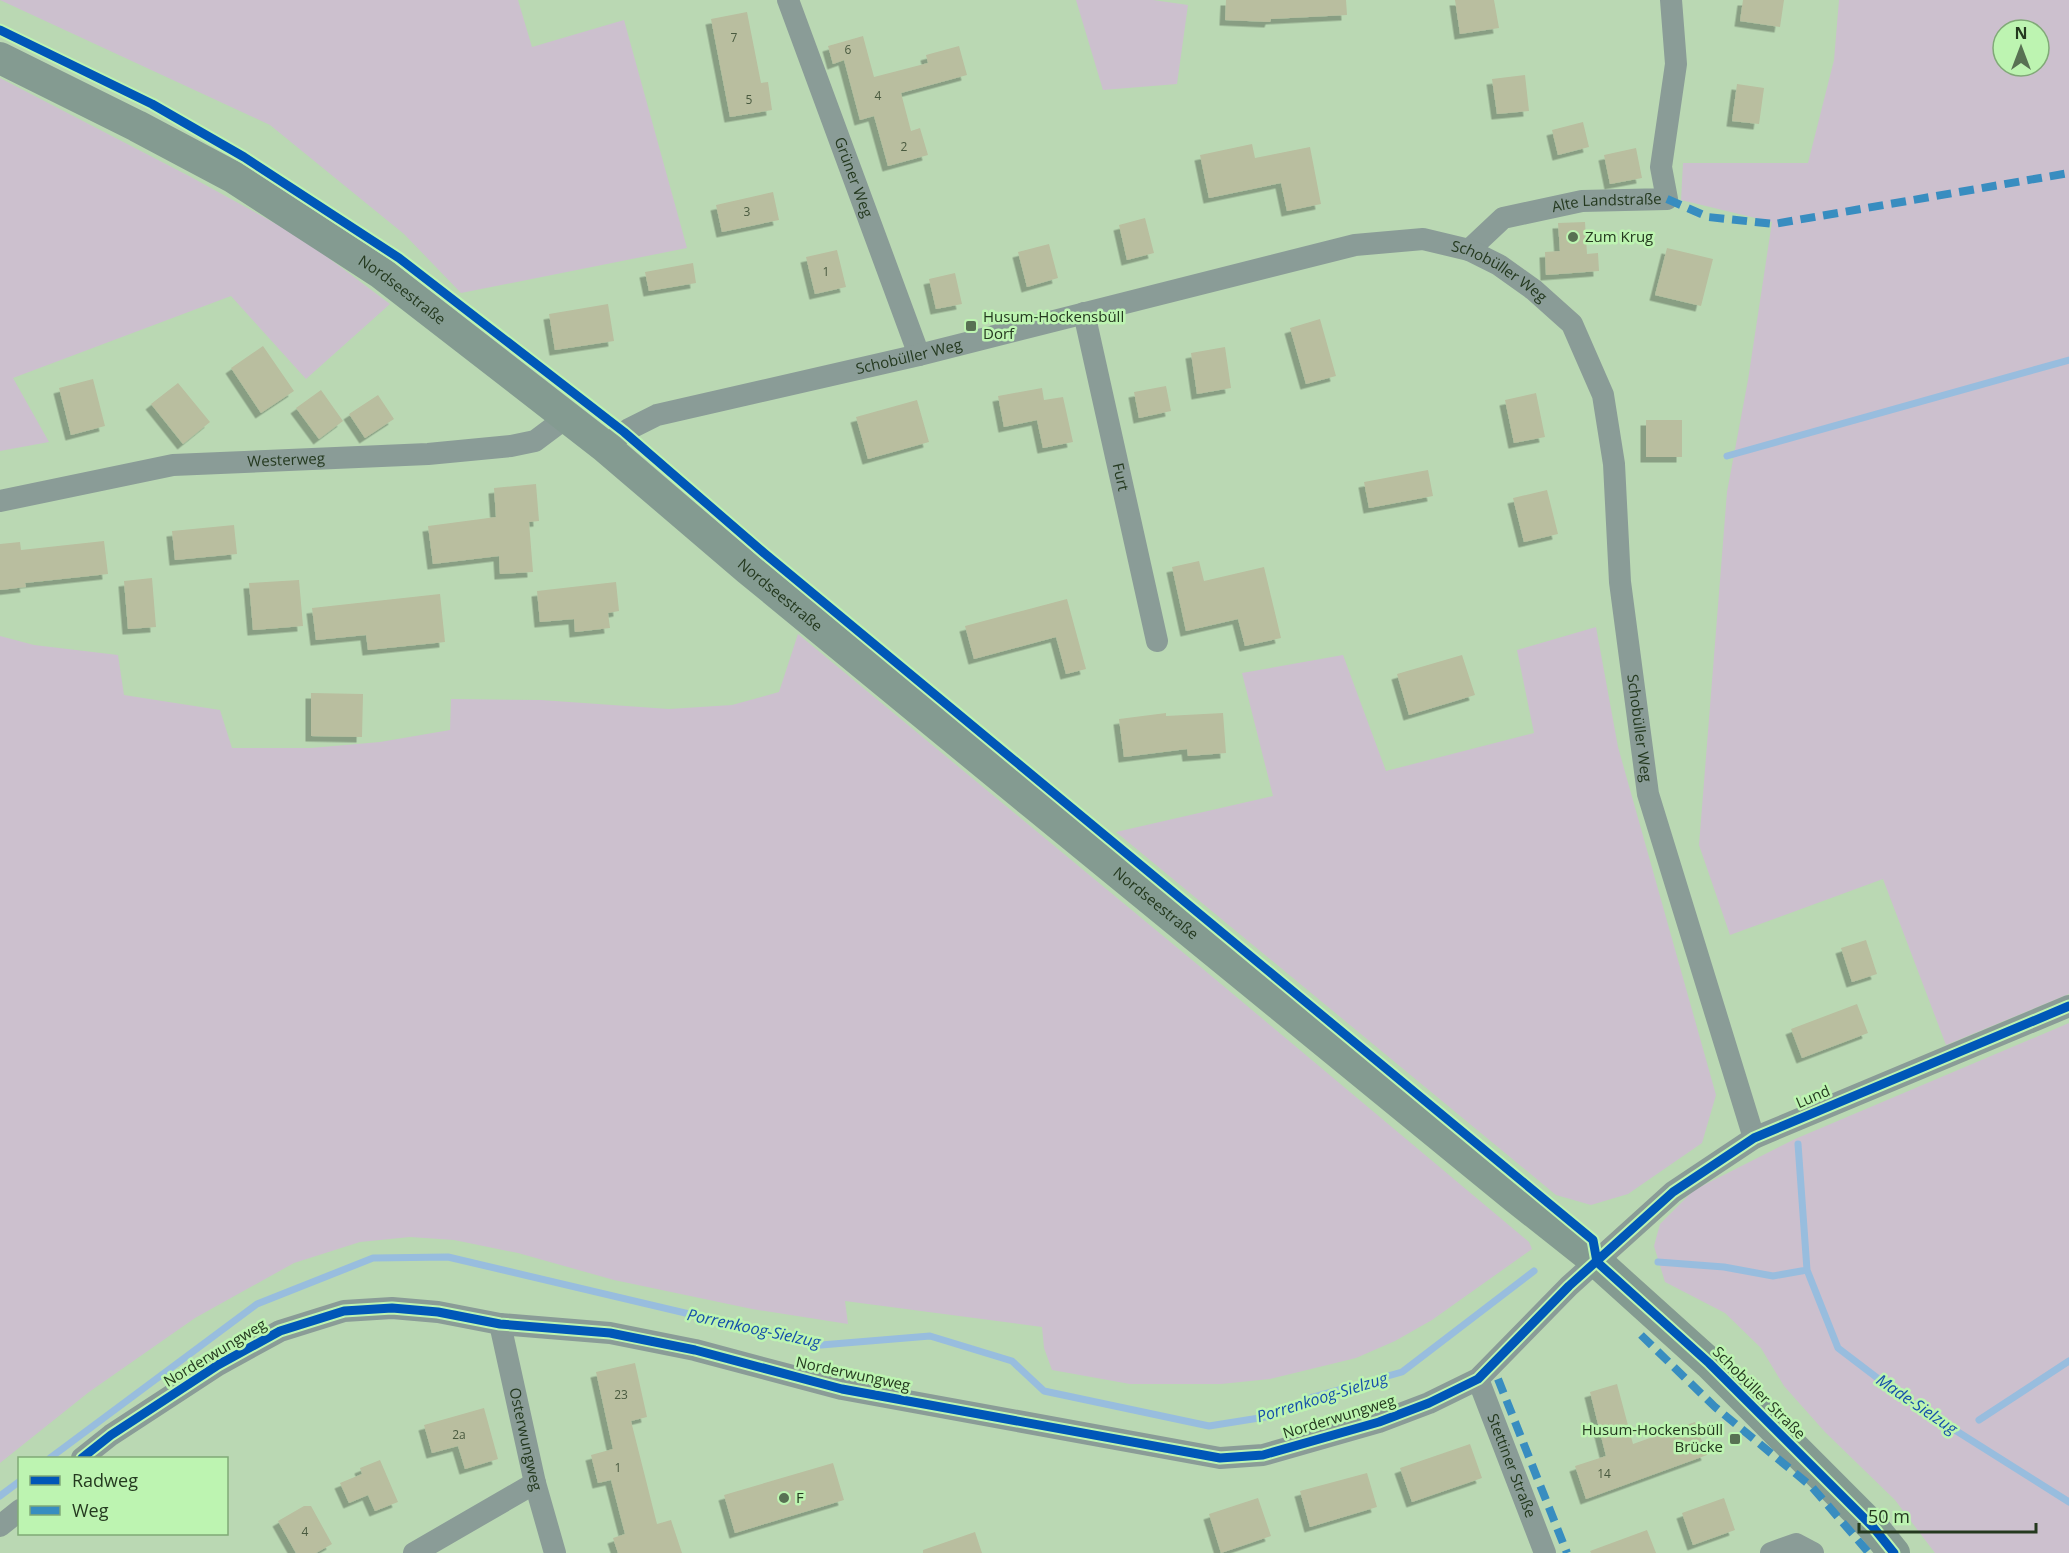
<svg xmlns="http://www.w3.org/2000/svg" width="2069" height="1553" font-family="'Open Sans',sans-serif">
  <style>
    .green { fill: #ccc0ce; fill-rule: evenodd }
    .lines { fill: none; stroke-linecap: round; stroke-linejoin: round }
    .stream { stroke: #98bdde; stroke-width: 7 }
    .building { fill: #b9be9f; filter: url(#shadow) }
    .street { stroke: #8a9c97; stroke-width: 22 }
    .secondary { stroke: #849b91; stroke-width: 32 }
    .quiet { stroke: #388dc0; stroke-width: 8; stroke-dasharray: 15 8; stroke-linecap: butt }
    .cycleway-casing { stroke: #bdf4b1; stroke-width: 13 }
    .cycleway { stroke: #0057b8; stroke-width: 9 }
    .poi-dot { fill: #587153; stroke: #bdf4b1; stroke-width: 2 }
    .labels { text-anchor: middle; stroke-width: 5; stroke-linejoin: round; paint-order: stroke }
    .number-label { font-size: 12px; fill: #495a3f }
    .street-label { font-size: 15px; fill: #24391f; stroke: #bdf4b1 }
    .poi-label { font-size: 15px; fill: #24391f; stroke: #bdf4b1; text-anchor: start }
    .water-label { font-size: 16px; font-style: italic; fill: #144fab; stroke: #bdf4b1 }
  </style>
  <defs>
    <filter id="shadow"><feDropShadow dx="-5.5" dy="5.5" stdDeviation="0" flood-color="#0004"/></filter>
  </defs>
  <rect width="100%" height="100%" fill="#bad8b3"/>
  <path class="green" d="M 0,0 L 518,0 L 532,47 L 624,20 L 687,248 L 461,293 L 404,234 L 270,125 Z
    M 1076,0 L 1153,0 L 1188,5 L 1177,84 L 1103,90 Z
    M 1839,0 L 2069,0 L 2069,994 L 1946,1045 L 1883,879 L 1730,935 L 1699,845 L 1727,492 L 1748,380 L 1772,222 L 1681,200 L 1683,163 L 1808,163 L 1834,60 ZM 2003,30 L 2039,30 L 2039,66 L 2003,66 Z
    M 0,78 L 189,176 L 302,238 L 390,304 L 306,379 L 231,296 L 13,378 L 49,442 L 0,451 Z
    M 1596,627 L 1618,747 L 1716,1095 L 1702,1143 L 1628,1194 L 1591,1205 L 1556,1195 L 1116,832 L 1273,796 L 1242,673 L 1343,655 L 1386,771 L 1534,733 L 1517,650 Z
    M 798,634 L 1215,979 L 1529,1242 L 1532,1249 L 1432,1320 L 1395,1341 L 1356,1358 L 1270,1379 L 1221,1384 L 1130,1384 L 1052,1370 L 1044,1348 L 1042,1327 L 845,1301 L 848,1324 L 752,1309 L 614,1280 L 518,1253 L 454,1240 L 410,1237 L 360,1242 L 294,1263 L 195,1318 L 89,1392 L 0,1463 L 0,636 L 34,645 L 118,655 L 124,695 L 220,710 L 232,748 L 311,748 L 380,742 L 450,730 L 451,699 L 541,700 L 669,709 L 732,705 L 779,692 Z
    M 2069,1023 L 2069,1553 L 1935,1553 L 1895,1500 L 1825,1432 L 1784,1386 L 1761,1348 L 1725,1313 L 1665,1282 L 1654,1246 L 1660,1224 L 1694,1190 L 1795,1139 Z"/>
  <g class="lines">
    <path class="stream" d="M 1727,456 L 2069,360
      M 1798,1144 L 1807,1270 L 1838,1348 L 1901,1396 L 2069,1502
      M 1658,1262 L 1724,1267 L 1773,1276 L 1807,1270
      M 1979,1420 L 2069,1361
      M 50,1458 L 257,1304 L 373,1258 L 448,1257 L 821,1345 L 930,1336 L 1012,1361 L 1044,1391 L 1209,1426 L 1272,1416 L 1313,1397 L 1402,1372 L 1534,1271
      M 0,1496 L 20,1481"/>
  </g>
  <path class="building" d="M 1226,0 L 1346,0 L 1347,15 L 1271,19 L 1270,22 L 1225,20 Z
    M 1455,0 L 1494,0 L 1499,28 L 1460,34 Z
    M 1743,0 L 1784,0 L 1780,27 L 1740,21 Z
    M 747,12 L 761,83 L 768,82 L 772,110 L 730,117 L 711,19 Z
    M 863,36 L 874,77 L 928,63 L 926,55 L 959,46 L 967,75 L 901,93 L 911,131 L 920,128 L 928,155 L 888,166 L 874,116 L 860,120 L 844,60 L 833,64 L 828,46 Z
    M 1525,75 L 1529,111 L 1497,114 L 1492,79 Z
    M 1737,84 L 1764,88 L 1759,124 L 1732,121 Z
    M 1583,122 L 1589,147 L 1558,155 L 1552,130 Z
    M 1252,144 L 1255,158 L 1310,147 L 1321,204 L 1287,211 L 1281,183 L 1209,198 L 1200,155 Z
    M 1636,148 L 1642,178 L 1610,184 L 1604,155 Z
    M 773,192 L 779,220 L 722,232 L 716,205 Z
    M 1145,218 L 1154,253 L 1127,260 L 1119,225 Z
    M 1585,222 L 1587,254 L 1598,253 L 1599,271 L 1546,275 L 1545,252 L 1560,251 L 1558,223 Z
    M 1049,244 L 1058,278 L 1027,287 L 1018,252 Z
    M 1667,248 L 1713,259 L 1701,306 L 1655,295 Z
    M 837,250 L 846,287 L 815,294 L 806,257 Z
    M 693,263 L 696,283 L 649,291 L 645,272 Z
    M 955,273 L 962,304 L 936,309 L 929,279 Z
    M 608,304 L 614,341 L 555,350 L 549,314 Z
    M 1320,319 L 1336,376 L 1306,384 L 1290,328 Z
    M 263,346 L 294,391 L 261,413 L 231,368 Z
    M 1225,347 L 1231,388 L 1197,394 L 1191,353 Z
    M 93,379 L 105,426 L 71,435 L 59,388 Z
    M 178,383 L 210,422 L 183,444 L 151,404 Z
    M 1166,386 L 1171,411 L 1139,418 L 1134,392 Z
    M 1042,388 L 1044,400 L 1063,397 L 1073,442 L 1043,448 L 1037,420 L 1004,427 L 998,396 Z
    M 321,390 L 343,421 L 319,439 L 296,408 Z
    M 1536,393 L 1545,437 L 1514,443 L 1505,400 Z
    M 378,395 L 394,419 L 365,438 L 349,414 Z
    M 917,400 L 929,442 L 868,459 L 856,417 Z
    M 1646,420 L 1682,420 L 1682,457 L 1646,457 Z
    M 1428,470 L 1433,496 L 1369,508 L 1364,482 Z
    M 536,484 L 539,521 L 529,522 L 533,572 L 500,574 L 499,556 L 433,564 L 428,526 L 496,517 L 494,488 Z
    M 1547,490 L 1558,534 L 1524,542 L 1513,498 Z
    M 234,525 L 237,554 L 175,560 L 172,531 Z
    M 104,541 L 108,574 L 25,583 L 26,587 L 0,590 L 0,544 L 20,542 L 21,550 Z
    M 1199,561 L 1204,581 L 1264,567 L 1281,638 L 1245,646 L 1238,619 L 1186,631 L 1172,567 Z
    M 152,578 L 156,627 L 128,629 L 124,581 Z
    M 299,580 L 303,626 L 253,630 L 249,583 Z
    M 616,582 L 619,611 L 608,613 L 610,628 L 575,632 L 574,619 L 540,622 L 537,591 Z
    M 440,594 L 445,642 L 368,650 L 366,635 L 316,640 L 312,608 Z
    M 1067,599 L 1086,669 L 1066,674 L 1056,637 L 974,659 L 965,626 Z
    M 1462,655 L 1475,695 L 1409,715 L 1397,674 Z
    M 311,693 L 363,694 L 362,737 L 311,736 Z
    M 1166,713 L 1166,716 L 1223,713 L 1226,753 L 1188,756 L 1187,749 L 1124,757 L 1119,719 Z
    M 1866,940 L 1877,974 L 1852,982 L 1841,948 Z
    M 1857,1004 L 1868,1033 L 1802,1058 L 1791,1029 Z
    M 635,1363 L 647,1417 L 631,1421 L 657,1524 L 671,1520 L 682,1553 L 618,1553 L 613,1538 L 625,1534 L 611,1480 L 598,1483 L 591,1455 L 613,1449 L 596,1372 Z
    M 1617,1384 L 1633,1444 L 1695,1422 L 1707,1455 L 1586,1499 L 1575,1466 L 1606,1456 L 1590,1392 Z
    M 484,1408 L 498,1459 L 465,1469 L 458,1446 L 432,1453 L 424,1425 Z
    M 1470,1444 L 1482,1478 L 1412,1502 L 1400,1468 Z
    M 380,1460 L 398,1502 L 375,1511 L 368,1495 L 349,1503 L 340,1483 L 362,1474 L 360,1468 Z
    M 833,1463 L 844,1500 L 735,1533 L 724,1495 Z
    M 1367,1473 L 1377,1507 L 1310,1527 L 1300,1491 Z
    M 1258,1498 L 1271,1536 L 1221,1553 L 1209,1514 Z
    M 1724,1498 L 1735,1530 L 1693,1545 L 1682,1513 Z
    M 304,1506 L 311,1506 L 332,1544 L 316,1553 L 296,1553 L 278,1521 Z
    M 1647,1530 L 1656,1553 L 1591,1553 L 1590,1551 Z
    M 975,1532 L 982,1553 L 923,1553 L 923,1550 Z"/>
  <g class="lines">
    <g class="street">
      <path id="s1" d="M 788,0 L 919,355"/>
      <path id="s2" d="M 1469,250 L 1503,218 L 1582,201 L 1667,199 L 1661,167 L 1676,64 L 1671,0"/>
      <path id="s3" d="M 1084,313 L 1157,641"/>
      <path id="s4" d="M 604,446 L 629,429 L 657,415 L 919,355 L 1355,245 L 1423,239 L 1469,250 L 1499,265 L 1534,290 L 1572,324 L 1603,395 L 1614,464 L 1620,582 L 1648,794 L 1754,1138"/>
      <path id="s5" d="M 0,501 L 173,465 L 428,454 L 511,446 L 535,441 L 567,417"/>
      <path id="s6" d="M 500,1324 L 535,1483 L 555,1553"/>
      <path id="s7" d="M 1478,1379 L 1545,1553"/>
      <path d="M 82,1458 L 111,1435 L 218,1365 L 280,1331 L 344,1311 L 392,1308 L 438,1312 L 500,1324 L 610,1333 L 695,1350 L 842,1389 L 1220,1458 L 1263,1455 L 1379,1422 L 1429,1403 L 1478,1379 L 1569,1286 L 1673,1192 L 1754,1138 L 2069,1006"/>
      <path d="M 0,1526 L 20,1510"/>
      <path d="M 414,1553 L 535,1483"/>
      <path d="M 1771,1553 L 1796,1544 L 1813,1553"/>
    </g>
    <path class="secondary" id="s8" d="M 0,58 L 137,126 L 233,177 L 381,273 L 604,446 L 748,569 L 1034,804 L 1515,1197 L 1597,1262 L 1709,1363 L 1873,1527 L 1894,1553"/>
    <path class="quiet" d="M 1667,199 L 1708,217 L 1774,224 L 2069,173
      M 1641,1335 L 1715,1407 L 1812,1487 L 1869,1553
      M 1498,1379 L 1567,1553"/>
    <defs>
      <path id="cycleway" d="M 0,30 L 152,104 L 244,157 L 399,258 L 624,432 L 764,553 L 1593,1240 L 1597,1262
        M 1597,1262 L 1709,1363 L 1873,1527 L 1894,1553
        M 82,1458 L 111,1435 L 218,1365 L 280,1331 L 344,1311 L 392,1308 L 438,1312 L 500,1324 L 610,1333 L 695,1350 L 842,1389 L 1220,1458 L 1263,1455 L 1379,1422 L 1429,1403 L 1478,1379 L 1569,1286 L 1673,1192 L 1754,1138 L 2069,1006"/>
    </defs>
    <use href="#cycleway" class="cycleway-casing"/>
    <use href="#cycleway" class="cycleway"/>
  </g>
  <g class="poi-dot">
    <circle cx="1573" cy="237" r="6"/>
    <rect x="965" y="320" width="12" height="12" rx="3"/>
    <rect x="1729" y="1433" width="12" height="12" rx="3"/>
    <circle cx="784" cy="1498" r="6"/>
  </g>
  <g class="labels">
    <g class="number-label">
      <text x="734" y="42">7</text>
      <text x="848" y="54">6</text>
      <text x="878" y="100">4</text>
      <text x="749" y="104">5</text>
      <text x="904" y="151">2</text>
      <text x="747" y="216">3</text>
      <text x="826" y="276">1</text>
      <text x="621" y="1399">23</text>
      <text x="459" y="1439">2a</text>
      <text x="618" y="1472">1</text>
      <text x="1604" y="1478">14</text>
      <text x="305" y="1536">4</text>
    </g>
    <g class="street-label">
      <text dy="5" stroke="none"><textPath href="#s1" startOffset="189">Grüner Weg</textPath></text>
      <text dy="5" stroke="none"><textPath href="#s2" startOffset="152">Alte Landstraße</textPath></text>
      <text dy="5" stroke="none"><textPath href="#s4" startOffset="932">Schobüller Weg</textPath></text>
      <text dy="5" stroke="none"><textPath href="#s8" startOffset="465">Nordseestraße</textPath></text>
      <text dy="5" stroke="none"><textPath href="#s4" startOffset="320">Schobüller Weg</textPath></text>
      <text dy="5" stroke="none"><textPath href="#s5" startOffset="290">Westerweg</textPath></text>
      <text dy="5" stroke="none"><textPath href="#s3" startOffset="168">Furt</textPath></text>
      <text dy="5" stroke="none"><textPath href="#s8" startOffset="951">Nordseestraße</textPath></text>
      <text dy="5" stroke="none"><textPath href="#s4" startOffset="1436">Schobüller Weg</textPath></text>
      <text dy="5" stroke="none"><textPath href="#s8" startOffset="1437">Nordseestraße</textPath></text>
      <text transform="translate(1813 1097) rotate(-23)" y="5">Lund</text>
      <text transform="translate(215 1353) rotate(-31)" y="5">Norderwungweg</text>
      <text transform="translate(853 1374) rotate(12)" y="5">Norderwungweg</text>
      <text transform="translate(1759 1393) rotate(45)" y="5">Schobüller Straße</text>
      <text transform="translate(1339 1417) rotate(-17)" y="5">Norderwungweg</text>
      <text dy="5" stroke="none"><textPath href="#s6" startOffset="118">Osterwungweg</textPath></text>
      <text dy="5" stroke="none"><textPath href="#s7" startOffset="93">Stettiner Straße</textPath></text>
    </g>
    <g class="poi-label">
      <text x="1585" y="242">Zum Krug</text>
      <text x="983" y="322">Husum-Hockensbüll<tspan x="983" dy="17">Dorf</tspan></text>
      <text x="1723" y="1435" text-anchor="end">Husum-Hockensbüll<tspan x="1723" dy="17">Brücke</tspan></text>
      <text x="796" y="1503">F</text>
    </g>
    <g class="water-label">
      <text transform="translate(754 1328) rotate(12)" y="6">Porrenkoog-Sielzug</text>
      <text transform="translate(1322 1397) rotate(-17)" y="6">Porrenkoog-Sielzug</text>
      <text transform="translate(1917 1404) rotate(34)" y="6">Made-Sielzug</text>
    </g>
  </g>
  <rect x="18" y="1457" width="210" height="78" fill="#bdf4b1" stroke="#80a977" stroke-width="1.5"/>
  <rect x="30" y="1476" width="30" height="9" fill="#0057b8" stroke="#80a977" stroke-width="1.5"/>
  <text x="72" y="1487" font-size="18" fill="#24391f">Radweg</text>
  <rect x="30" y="1506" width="30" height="9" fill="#388dc0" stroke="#80a977" stroke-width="1.5"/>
  <text x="72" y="1517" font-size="18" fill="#24391f">Weg</text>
  <g transform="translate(2021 48)"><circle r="28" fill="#bdf4b1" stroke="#80a977" stroke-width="1.5"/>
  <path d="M0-4.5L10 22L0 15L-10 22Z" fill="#587153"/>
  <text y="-9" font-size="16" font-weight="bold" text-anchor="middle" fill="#24391f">N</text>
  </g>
  <path d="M1859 1523v9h177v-9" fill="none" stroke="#24391f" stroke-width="3"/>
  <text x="1868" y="1523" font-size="18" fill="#24391f" stroke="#bdf4b1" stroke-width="4.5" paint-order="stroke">50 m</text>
</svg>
